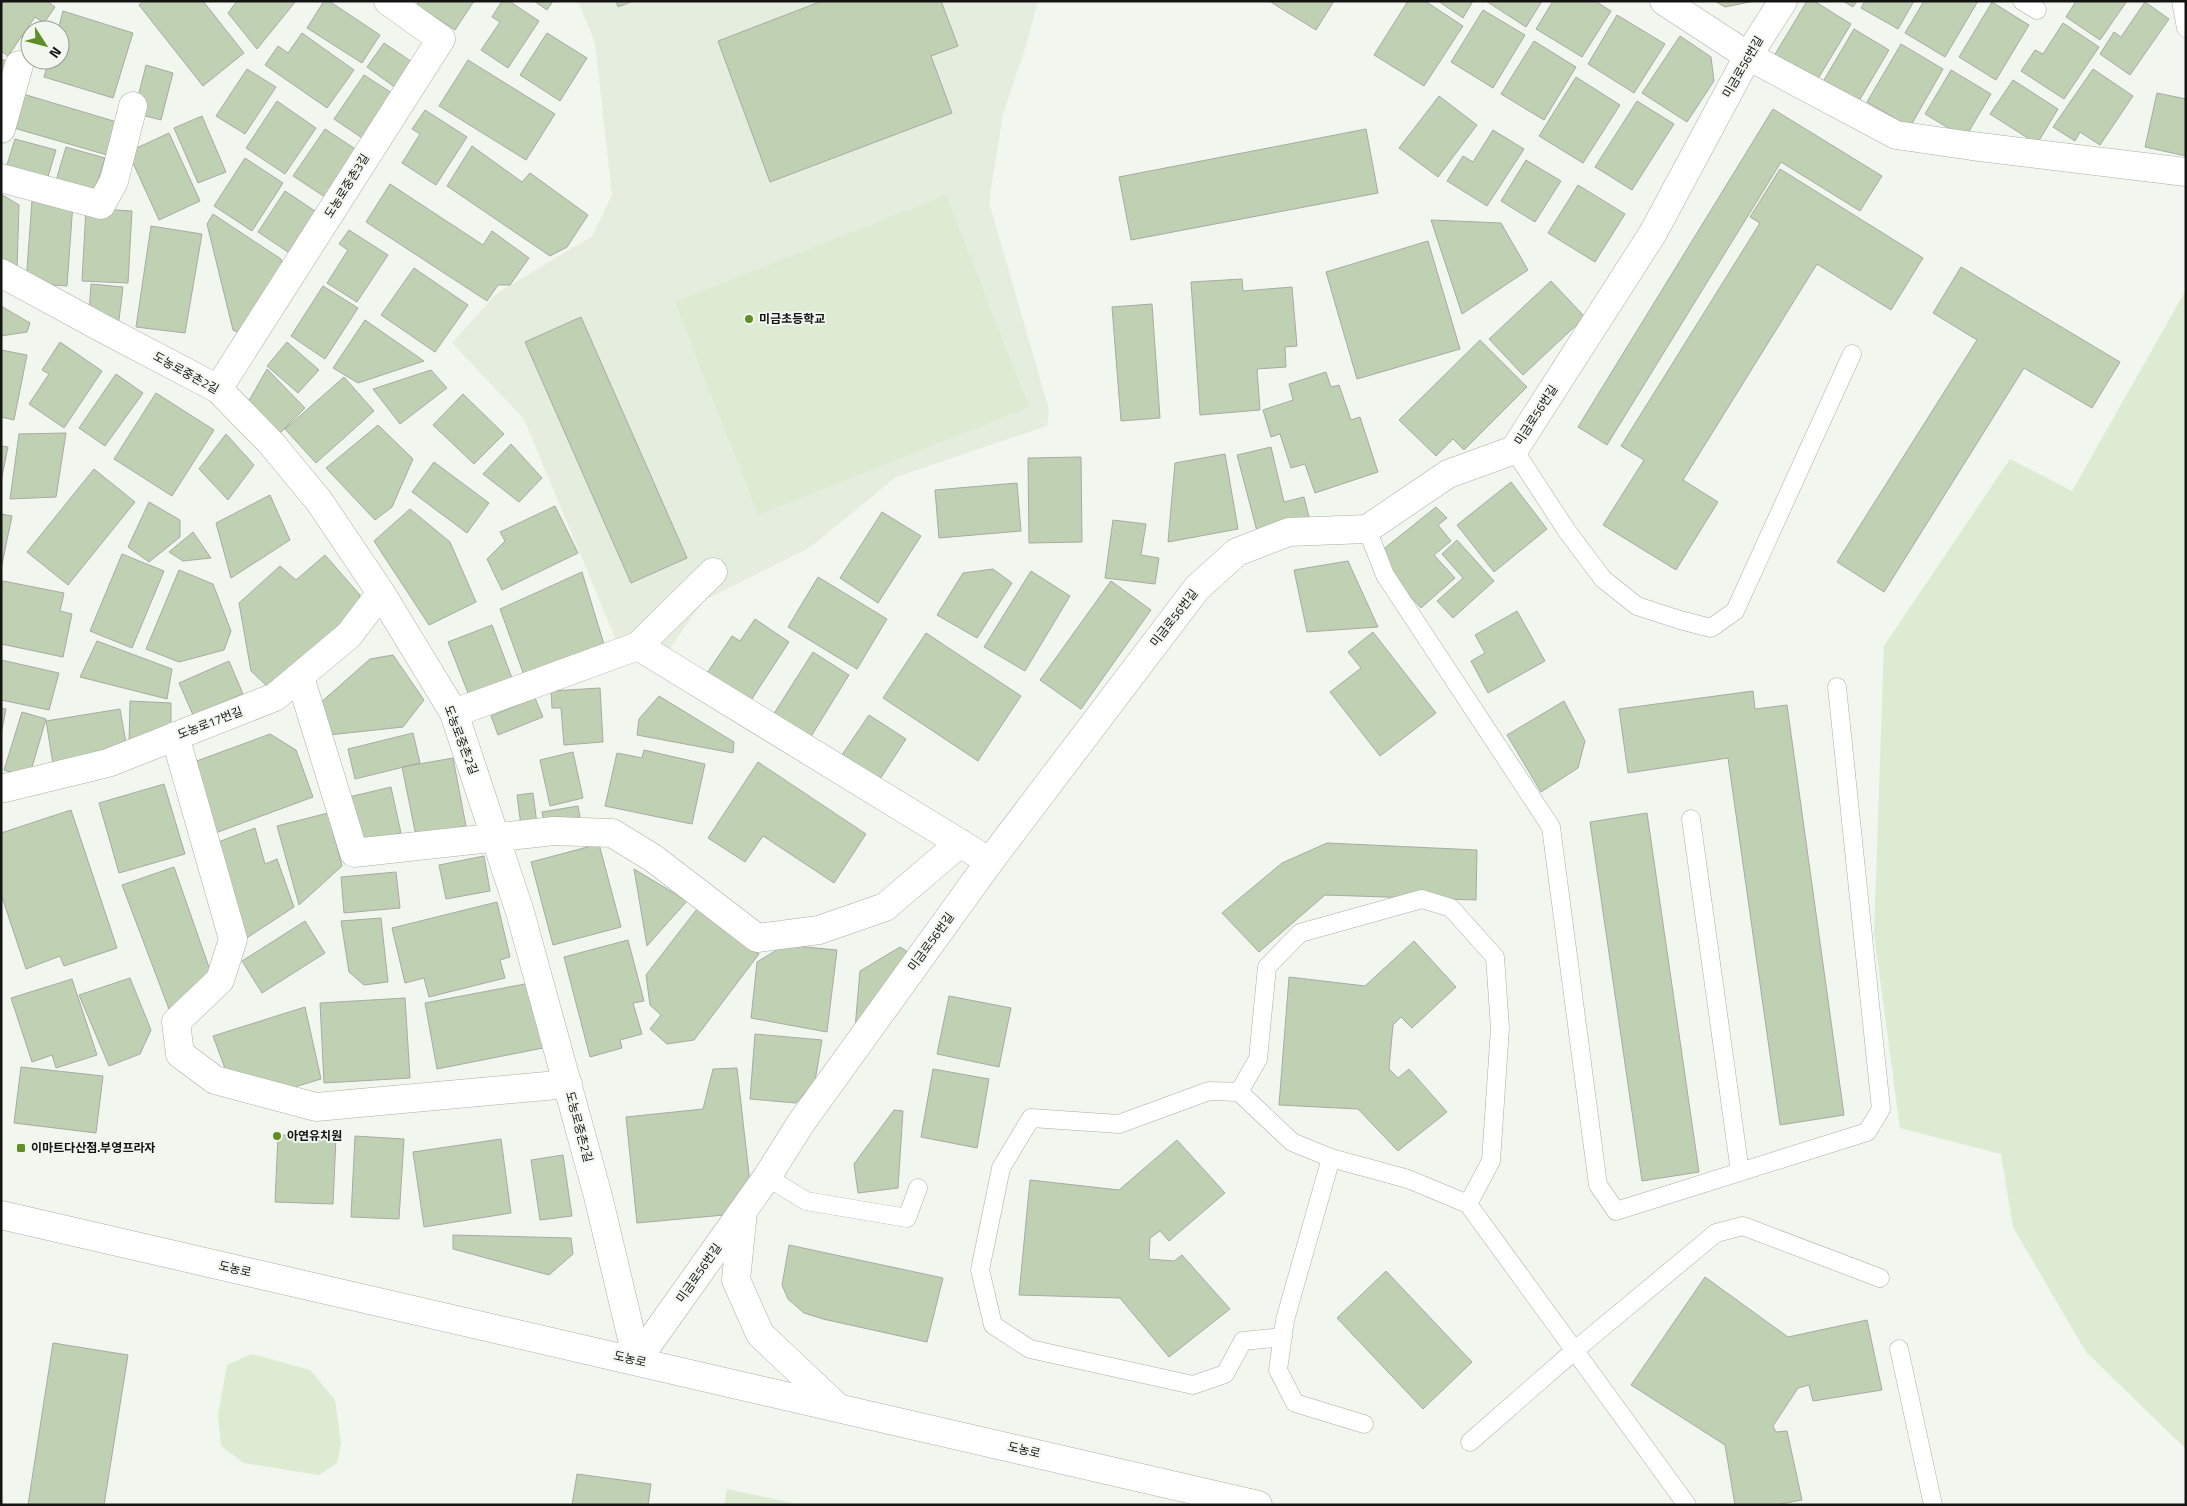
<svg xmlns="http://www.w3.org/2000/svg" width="2187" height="1506" font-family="'Titillium Web','Noto Sans KR',sans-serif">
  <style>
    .built { fill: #e5edde }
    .green { fill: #dcebd1 }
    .building { fill: #c0d0b2; stroke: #a7aba4 }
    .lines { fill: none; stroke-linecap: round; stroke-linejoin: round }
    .lane-casing { stroke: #aaafa7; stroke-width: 19 }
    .street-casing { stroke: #aaafa7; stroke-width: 29 }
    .secondary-casing { stroke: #aaafa7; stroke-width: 29 }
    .lane { stroke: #fff; stroke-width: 18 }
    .street { stroke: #fff; stroke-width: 28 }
    .secondary { stroke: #fff; stroke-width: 28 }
    .poi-dot { fill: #5f8f24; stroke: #f1f6ee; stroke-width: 2 }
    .labels { text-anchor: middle; stroke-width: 4; stroke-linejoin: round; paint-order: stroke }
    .street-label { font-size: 12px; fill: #141512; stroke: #f1f6ee }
    .poi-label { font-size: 12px; font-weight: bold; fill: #141512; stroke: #f1f6ee; text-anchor: start }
  </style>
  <rect width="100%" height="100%" fill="#f1f6ee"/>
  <path class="built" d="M 578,1 L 1038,1 L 1026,46 L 1003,114 L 989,202 L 1049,410 L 1047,426 L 896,477 L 809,548 L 703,601 L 669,650 L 626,664 L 524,419 L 452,343 L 496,294 L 592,236 L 612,195 L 595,42 Z"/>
  <path class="green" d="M 946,195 L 1029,407 L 758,515 L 675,302 Z
    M 2186,290 L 2186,1449 L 2086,1352 L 2013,1227 L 2001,1154 L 1900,1128 L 1874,934 L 1884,646 L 2010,459 L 2072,491 Z
    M 252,1354 L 310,1370 L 335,1400 L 341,1443 L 337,1463 L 319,1475 L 244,1463 L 221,1446 L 218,1415 L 227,1365 Z
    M 727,1489 L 802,1505 L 724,1505 Z"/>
  <path class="building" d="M 4,1 L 47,1 L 55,7 L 44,23 L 35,17 L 8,56 L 1,51 L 1,5 Z
    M 144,1 L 203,1 L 244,53 L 203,86 L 139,5 Z
    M 237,1 L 296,1 L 257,49 L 228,13 Z
    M 324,1 L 329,1 L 380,35 L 362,63 L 307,28 Z
    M 419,1 L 474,1 L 455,30 L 417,5 Z
    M 502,1 L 509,1 L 539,21 L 508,68 L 481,50 L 500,22 L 492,17 Z
    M 534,1 L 553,1 L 547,10 Z
    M 616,1 L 633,1 L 618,7 Z
    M 822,1 L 941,1 L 958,46 L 931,56 L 952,113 L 770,182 L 718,41 Z
    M 1269,1 L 1334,1 L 1316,30 Z
    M 1408,1 L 1425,1 L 1463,26 L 1424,86 L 1374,55 Z
    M 1438,1 L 1473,1 L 1463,18 Z
    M 1486,1 L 1542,1 L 1526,27 Z
    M 1553,1 L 1595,1 L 1611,11 L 1582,57 L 1536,29 Z
    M 1715,1 L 1754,1 L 1725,7 Z
    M 1807,1 L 1814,1 L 1851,24 L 1816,82 L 1774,56 Z
    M 1843,1 L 1857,1 L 1853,7 Z
    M 1865,1 L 1914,1 L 1898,29 L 1861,8 Z
    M 1924,1 L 1978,1 L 1945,57 L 1905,33 Z
    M 2076,1 L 2127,1 L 2100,40 L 2066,17 Z
    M 1992,2 L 2029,25 L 1996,80 L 1959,57 Z
    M 2145,2 L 2169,19 L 2130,75 L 2100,54 L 2114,32 L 2121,37 Z
    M 1483,10 L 1525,35 L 1493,88 L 1451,62 Z
    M 63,11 L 133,33 L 113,98 L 44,77 L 49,60 L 60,60 L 60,30 L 58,30 Z
    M 1617,15 L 1665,44 L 1634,93 L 1588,64 Z
    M 2063,23 L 2099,47 L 2064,99 L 2021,71 L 2035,50 L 2043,54 Z
    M 1854,29 L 1889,50 L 1856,106 L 1821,85 Z
    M 302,33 L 354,70 L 327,108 L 265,65 L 278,46 L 288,53 Z
    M 547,33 L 587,58 L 560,101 L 520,75 Z
    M 1680,36 L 1711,57 L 1714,81 L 1687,122 L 1642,93 Z
    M 1534,41 L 1576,67 L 1544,120 L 1501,94 Z
    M 384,43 L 418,66 L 400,91 L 367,67 Z
    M 1901,44 L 1943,69 L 1910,127 L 1867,102 Z
    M 1,59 L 14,64 L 1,100 Z
    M 468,60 L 555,114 L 526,160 L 439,106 Z
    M 146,65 L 173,73 L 161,120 L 134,113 Z
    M 247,69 L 276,87 L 245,134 L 216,116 Z
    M 2093,69 L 2133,96 L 2100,145 L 2080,132 L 2075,141 L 2053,127 Z
    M 1951,70 L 1991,94 L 1965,138 L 1925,114 Z
    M 364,75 L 395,95 L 365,140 L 334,119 Z
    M 1576,77 L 1620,105 L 1583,163 L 1539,136 Z
    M 2013,80 L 2058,109 L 2037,144 L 1990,114 Z
    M 2157,93 L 2186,99 L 2186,156 L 2145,147 Z
    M 23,94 L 117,122 L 107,155 L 14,128 Z
    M 1439,96 L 1477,125 L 1438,177 L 1399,148 Z
    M 277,101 L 316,128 L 285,174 L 246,148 Z
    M 1637,101 L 1674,124 L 1632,190 L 1595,167 Z
    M 1773,109 L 1882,176 L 1860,211 L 1781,162 L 1607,445 L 1578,427 Z
    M 425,110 L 467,137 L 436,185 L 402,163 L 420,134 L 412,129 Z
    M 202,116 L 226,172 L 198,183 L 174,128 Z
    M 325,129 L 360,152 L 328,199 L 293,176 Z
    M 1366,129 L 1378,193 L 1131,240 L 1119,177 Z
    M 1493,130 L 1524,149 L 1487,206 L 1447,181 L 1463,156 L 1473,162 Z
    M 169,133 L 200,201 L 159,220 L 128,152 Z
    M 15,139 L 56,150 L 47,180 L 6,168 Z
    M 472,146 L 522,182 L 530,173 L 588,215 L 567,247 L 550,256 L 447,186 Z
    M 66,147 L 105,158 L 93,195 L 55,184 Z
    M 245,158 L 283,183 L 252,231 L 214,206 Z
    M 1526,160 L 1561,181 L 1535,222 L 1501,201 Z
    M 1780,169 L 1923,258 L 1891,310 L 1817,264 L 1683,480 L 1718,502 L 1676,570 L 1603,525 L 1644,460 L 1621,446 L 1760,223 L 1750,217 Z
    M 390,184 L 483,245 L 492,231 L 529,258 L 510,285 L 498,285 L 487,301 L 366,222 Z
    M 1578,185 L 1625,214 L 1595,262 L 1548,233 Z
    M 285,191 L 321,215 L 294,256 L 258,232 Z
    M 1,194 L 19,205 L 17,270 L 1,262 Z
    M 32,200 L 73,203 L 67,286 L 26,283 Z
    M 86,208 L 132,211 L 128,283 L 82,281 Z
    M 213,214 L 281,259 L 285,275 L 245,336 L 233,330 L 207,224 Z
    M 1431,220 L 1501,223 L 1528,270 L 1462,314 Z
    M 151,226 L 202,234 L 185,333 L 136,327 Z
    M 349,230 L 388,255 L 357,302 L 327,283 L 348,250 L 339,244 Z
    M 1428,241 L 1460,349 L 1357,379 L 1326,272 Z
    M 1961,267 L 2120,362 L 2092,408 L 2024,368 L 1884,592 L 1837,562 L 1977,340 L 1933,313 Z
    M 414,268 L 468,305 L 435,352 L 381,315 Z
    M 1242,279 L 1243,291 L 1292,287 L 1297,346 L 1285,347 L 1286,367 L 1257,369 L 1260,410 L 1200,415 L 1191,282 Z
    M 1551,281 L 1585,317 L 1523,375 L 1489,339 Z
    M 91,284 L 123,287 L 118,328 L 89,314 Z
    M 323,286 L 358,308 L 325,359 L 291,336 Z
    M 1152,304 L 1160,418 L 1121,421 L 1112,307 Z
    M 1,306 L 30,323 L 27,332 L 1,336 Z
    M 581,317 L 687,558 L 631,583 L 525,342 Z
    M 365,320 L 424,361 L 358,383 L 333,368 Z
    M 1480,340 L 1527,387 L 1464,450 L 1453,439 L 1436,456 L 1399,420 Z
    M 60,342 L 102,371 L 64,428 L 29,404 L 49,374 L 42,370 Z
    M 287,342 L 319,370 L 298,393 L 267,366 Z
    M 1,350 L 27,355 L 14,420 L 1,417 Z
    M 267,369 L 305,408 L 278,435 L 247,404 Z
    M 431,370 L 447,388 L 400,424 L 373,389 Z
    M 1326,372 L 1331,387 L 1339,385 L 1351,420 L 1360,417 L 1378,472 L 1315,493 L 1305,464 L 1291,468 L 1280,434 L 1271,437 L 1263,410 L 1293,400 L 1289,384 Z
    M 116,374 L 143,393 L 105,446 L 79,428 Z
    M 344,377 L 374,411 L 316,463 L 285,429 Z
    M 156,393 L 214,430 L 172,496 L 114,459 Z
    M 463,394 L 504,434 L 474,464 L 433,425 Z
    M 378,425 L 413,459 L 392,507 L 375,520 L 326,468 Z
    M 66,433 L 56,497 L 10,499 L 19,434 Z
    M 226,434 L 254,465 L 228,500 L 199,469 Z
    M 511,444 L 542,478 L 519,502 L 483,474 Z
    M 1,446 L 8,447 L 1,481 Z
    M 1271,447 L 1284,502 L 1304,497 L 1310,521 L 1258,535 L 1237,455 Z
    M 1225,454 L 1238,529 L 1168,542 L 1175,463 Z
    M 1081,457 L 1082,542 L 1029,543 L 1028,458 Z
    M 434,462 L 489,503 L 467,533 L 412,492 Z
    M 94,469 L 135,502 L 68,585 L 27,552 Z
    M 1511,482 L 1547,529 L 1494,572 L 1457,525 Z
    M 1017,483 L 1021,531 L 939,538 L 935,490 Z
    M 270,495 L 290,540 L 231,578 L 216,523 Z
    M 149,502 L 180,520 L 180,537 L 149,562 L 128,547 Z
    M 555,506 L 578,553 L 502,590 L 487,559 L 505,541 L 500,532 Z
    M 1436,507 L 1447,518 L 1438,525 L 1451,541 L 1434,555 L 1455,578 L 1421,608 L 1388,572 L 1381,551 Z
    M 410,509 L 450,542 L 476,602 L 429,625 L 374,541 Z
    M 882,512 L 921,536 L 878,603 L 840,578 Z
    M 1,514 L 12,516 L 1,569 Z
    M 1113,520 L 1146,524 L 1141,555 L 1159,558 L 1155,584 L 1105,578 Z
    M 193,532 L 211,558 L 183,561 L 169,552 Z
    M 1457,540 L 1494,581 L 1453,618 L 1437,601 L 1463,578 L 1442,554 Z
    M 122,554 L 164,571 L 132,648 L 90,631 Z
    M 325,555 L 360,595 L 357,611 L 270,689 L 251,671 L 239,603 L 280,566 L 296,580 Z
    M 1348,561 L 1378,627 L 1307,632 L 1294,570 Z
    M 993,569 L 1012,583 L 977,638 L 937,615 L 963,573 Z
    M 179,570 L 213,584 L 231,631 L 224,650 L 179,662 L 146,649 Z
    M 1031,571 L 1070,596 L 1025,671 L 984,647 Z
    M 582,572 L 606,651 L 525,678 L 500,609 Z
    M 818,577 L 887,619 L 857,669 L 788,627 Z
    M 3,581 L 64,593 L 60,611 L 72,614 L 63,657 L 1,644 L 1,590 Z
    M 1111,581 L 1151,610 L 1081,709 L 1040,680 Z
    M 1517,611 L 1545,661 L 1488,693 L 1471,661 L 1485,653 L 1475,635 Z
    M 755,619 L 789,642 L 746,708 L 703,679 L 732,636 L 740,641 Z
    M 492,625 L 515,686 L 472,703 L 448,642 Z
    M 1373,632 L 1436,713 L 1380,756 L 1330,692 L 1361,668 L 1348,652 Z
    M 926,633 L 1021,696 L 978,761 L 883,698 Z
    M 97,641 L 172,669 L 167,699 L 80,677 Z
    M 813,652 L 849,675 L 810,738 L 773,715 Z
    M 393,655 L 424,700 L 403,727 L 329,735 L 319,704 L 370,659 Z
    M 1,660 L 59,673 L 49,710 L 1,700 Z
    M 229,661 L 243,694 L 193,715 L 179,683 Z
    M 600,688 L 603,742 L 564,745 L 561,708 L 552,708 L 551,691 Z
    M 1753,691 L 1755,709 L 1787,705 L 1844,1115 L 1780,1125 L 1728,758 L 1628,773 L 1619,709 Z
    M 659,696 L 734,742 L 733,753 L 637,735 L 639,719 Z
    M 535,698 L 543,717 L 498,735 L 491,716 Z
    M 130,701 L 171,703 L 171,729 L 129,744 Z
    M 1564,701 L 1585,741 L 1578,768 L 1541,792 L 1507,735 Z
    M 1,708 L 6,709 L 1,735 Z
    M 120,709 L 126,743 L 54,770 L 46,721 Z
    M 22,712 L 46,719 L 29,778 L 4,770 Z
    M 869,715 L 906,739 L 873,790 L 835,765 Z
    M 413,733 L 420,763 L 355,779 L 348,749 Z
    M 270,734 L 296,750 L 313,797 L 210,835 L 194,762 Z
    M 644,750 L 705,764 L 692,824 L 605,806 L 617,753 L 642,758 Z
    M 573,752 L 583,798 L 550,806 L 540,760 Z
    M 453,758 L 466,826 L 416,836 L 402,767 Z
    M 758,762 L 866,834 L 834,883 L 763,836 L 745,862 L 708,838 Z
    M 164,784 L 185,854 L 119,873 L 99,803 Z
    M 391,787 L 401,833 L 359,843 L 349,797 Z
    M 533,793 L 537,824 L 521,826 L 517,795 Z
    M 578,806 L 580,817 L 544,823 L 542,812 Z
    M 71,810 L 117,948 L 64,966 L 60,956 L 26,969 L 1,894 L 1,833 Z
    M 328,813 L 342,866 L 299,905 L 277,826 Z
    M 1647,813 L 1699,1172 L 1642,1181 L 1590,822 Z
    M 255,828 L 265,864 L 277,859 L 294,907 L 239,943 L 213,844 Z
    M 1327,843 L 1477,850 L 1476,900 L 1325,895 L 1259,952 L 1222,913 L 1282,863 Z
    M 599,844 L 621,927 L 553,945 L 531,862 Z
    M 484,856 L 490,891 L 446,899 L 439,865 Z
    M 174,867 L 211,973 L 172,1017 L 122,885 Z
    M 634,869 L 687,901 L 647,946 Z
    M 396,872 L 400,908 L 344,913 L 341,877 Z
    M 497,902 L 510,957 L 500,960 L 505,978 L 429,997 L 424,978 L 405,983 L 392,928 Z
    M 697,909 L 759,954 L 694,1040 L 667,1044 L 650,1029 L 661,1015 L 650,1005 L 646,975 Z
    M 381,918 L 388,982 L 364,985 L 349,972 L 341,921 Z
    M 305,921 L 325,953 L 262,993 L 242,961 Z
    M 628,940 L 644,1001 L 633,1003 L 642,1034 L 620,1040 L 622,1048 L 590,1057 L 564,957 Z
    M 1414,941 L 1456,987 L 1412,1028 L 1401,1017 L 1393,1025 L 1389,1069 L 1398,1078 L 1409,1069 L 1447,1112 L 1398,1151 L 1358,1109 L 1279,1105 L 1289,977 L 1365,986 Z
    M 785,945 L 837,950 L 827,1032 L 751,1018 L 757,962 Z
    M 900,947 L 916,957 L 854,1040 L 860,971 Z
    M 130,978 L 151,1030 L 140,1054 L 109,1066 L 79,995 Z
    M 72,979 L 97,1055 L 56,1068 L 52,1055 L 32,1062 L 11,998 Z
    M 530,983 L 543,1048 L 437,1069 L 425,1003 Z
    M 949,996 L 1011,1008 L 999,1067 L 937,1054 Z
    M 405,998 L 410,1078 L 324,1083 L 320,1003 Z
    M 305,1007 L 321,1079 L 281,1091 L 226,1071 L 213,1036 Z
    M 755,1034 L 822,1040 L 815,1081 L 796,1103 L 750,1099 Z
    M 21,1067 L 103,1076 L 96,1133 L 14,1123 Z
    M 737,1068 L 751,1192 L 735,1214 L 637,1223 L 626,1117 L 703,1109 L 713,1069 Z
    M 933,1069 L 989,1079 L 977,1148 L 921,1137 Z
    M 894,1110 L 903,1111 L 898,1188 L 858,1193 L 854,1164 Z
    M 278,1135 L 336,1137 L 333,1204 L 275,1202 Z
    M 355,1136 L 404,1139 L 399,1219 L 351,1217 Z
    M 501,1139 L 511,1213 L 424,1227 L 413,1152 Z
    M 1177,1140 L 1225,1193 L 1169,1241 L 1160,1231 L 1150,1238 L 1149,1259 L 1174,1261 L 1182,1255 L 1230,1309 L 1169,1357 L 1120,1298 L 1019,1295 L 1030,1180 L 1119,1190 Z
    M 563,1155 L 572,1216 L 540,1220 L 531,1160 Z
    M 453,1235 L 571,1238 L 573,1254 L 549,1275 L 453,1249 Z
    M 789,1245 L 943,1278 L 927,1342 L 823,1319 L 804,1313 L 788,1299 L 782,1285 Z
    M 1386,1271 L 1472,1362 L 1423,1409 L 1337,1318 Z
    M 1705,1277 L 1788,1337 L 1867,1320 L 1882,1390 L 1813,1401 L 1809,1385 L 1798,1388 L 1773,1426 L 1776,1432 L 1787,1431 L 1802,1500 L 1775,1505 L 1735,1505 L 1725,1445 L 1631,1385 Z
    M 53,1343 L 128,1355 L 104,1505 L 28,1505 Z
    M 577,1474 L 651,1484 L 648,1505 L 572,1505 Z"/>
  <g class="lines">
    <defs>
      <path id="lane" d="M 2022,1 L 2037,10
        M 2181,1 L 2186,28
        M 1514,450 L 1567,531 L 1603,579 L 1637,606 L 1680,620 L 1711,628 L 1735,611 L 1852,354
        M 1367,529 L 1385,575 L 1551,827 L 1598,1185 L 1616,1211 L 1867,1132 L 1881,1109 L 1837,687
        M 1691,819 L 1740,1172
        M 1239,1092 L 1258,1059 L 1267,967 L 1300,933 L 1422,899 L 1451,908 L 1495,957 L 1500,1028 L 1491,1161 L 1468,1204
        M 767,1177 L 806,1201 L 907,1218 L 918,1188
        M 1283,1337 L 1243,1341 L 1225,1374 L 1193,1385 L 1030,1349 L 993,1325 L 980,1270 L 1001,1168 L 1031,1118 L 1119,1124 L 1209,1091 L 1239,1092 L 1292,1142 L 1331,1158
        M 1899,1349 L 1933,1505
        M 1364,1424 L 1295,1403 L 1278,1370 L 1285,1320 L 1331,1158 L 1408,1179 L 1468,1204 L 1687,1505
        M 1470,1442 L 1574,1351 L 1716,1233 L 1743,1226 L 1880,1278"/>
      <path id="street" d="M 1664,1 L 1748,56 L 1896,135 L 1972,146 L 2186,172
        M 1,129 L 19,65
        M 1,178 L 101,205 L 114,181 L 133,106
        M 1,273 L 102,328 L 218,389 L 271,443 L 319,501 L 381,593 L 454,713 L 520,912 L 598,1196 L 637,1360
        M 218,389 L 441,39 L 388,1
        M 638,646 L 976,853
        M 300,677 L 354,853 L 554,831 L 612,833 L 653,858 L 757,938 L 819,930 L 885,907 L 960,843
        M 454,713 L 638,646 L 713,572
        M 175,736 L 233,939 L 220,980 L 176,1022 L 180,1054 L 215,1080 L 316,1107 L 568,1084
        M 1,789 L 108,763 L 275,697 L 349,635 L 381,593
        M 743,1211 L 736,1280 L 760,1334 L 836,1406
        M 637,1360 L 767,1177 L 801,1123 L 990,861 L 1197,588 L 1237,552 L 1289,532 L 1367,529 L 1448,474 L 1514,450 L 1653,233 L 1748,56 L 1783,1"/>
      <path id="secondary" d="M 1,1215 L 1258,1505"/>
    </defs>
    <use href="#lane" class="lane-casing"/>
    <use href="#street" class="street-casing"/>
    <use href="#secondary" class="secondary-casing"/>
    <use href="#lane" class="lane"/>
    <use href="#street" class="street"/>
    <use href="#secondary" class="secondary"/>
  </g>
  <g class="poi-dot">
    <circle cx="749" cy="319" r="5"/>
    <circle cx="277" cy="1136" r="5"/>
    <rect x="16" y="1143" width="10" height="10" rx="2.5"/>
  </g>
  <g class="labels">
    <g class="street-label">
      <text transform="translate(1743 67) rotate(-60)" y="4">미금로56번길</text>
      <text transform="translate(347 186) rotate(-58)" y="4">도농로중촌3길</text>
      <text transform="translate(186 373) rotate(29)" y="4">도농로중촌2길</text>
      <text transform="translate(1536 415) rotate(-57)" y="4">미금로56번길</text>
      <text transform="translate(1174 618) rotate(-52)" y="4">미금로56번길</text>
      <text transform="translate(210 723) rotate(-21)" y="4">도농로17번길</text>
      <text transform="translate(461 740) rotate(69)" y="4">도농로중촌2길</text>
      <text transform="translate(931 942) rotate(-54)" y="4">미금로56번길</text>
      <text transform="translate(579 1127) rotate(75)" y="4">도농로중촌2길</text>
      <text transform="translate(235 1269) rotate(13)" y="4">도농로</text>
      <text transform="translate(699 1273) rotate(-55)" y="4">미금로56번길</text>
      <text transform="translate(630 1359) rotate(13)" y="4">도농로</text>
      <text transform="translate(1024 1450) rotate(13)" y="4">도농로</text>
    </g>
    <g class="poi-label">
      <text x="759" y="323">미금초등학교</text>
      <text x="287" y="1140">아연유치원</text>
      <text x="31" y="1152">이마트다산점.부영프라자</text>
    </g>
  </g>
  <rect width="2187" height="1506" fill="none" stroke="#141512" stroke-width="5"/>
  <g transform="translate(45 45) rotate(126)"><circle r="24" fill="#f1f6ee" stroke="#999c96"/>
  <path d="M0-4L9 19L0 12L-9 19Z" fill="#5f8f24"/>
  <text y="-8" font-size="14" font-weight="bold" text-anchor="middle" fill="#141512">N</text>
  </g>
</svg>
